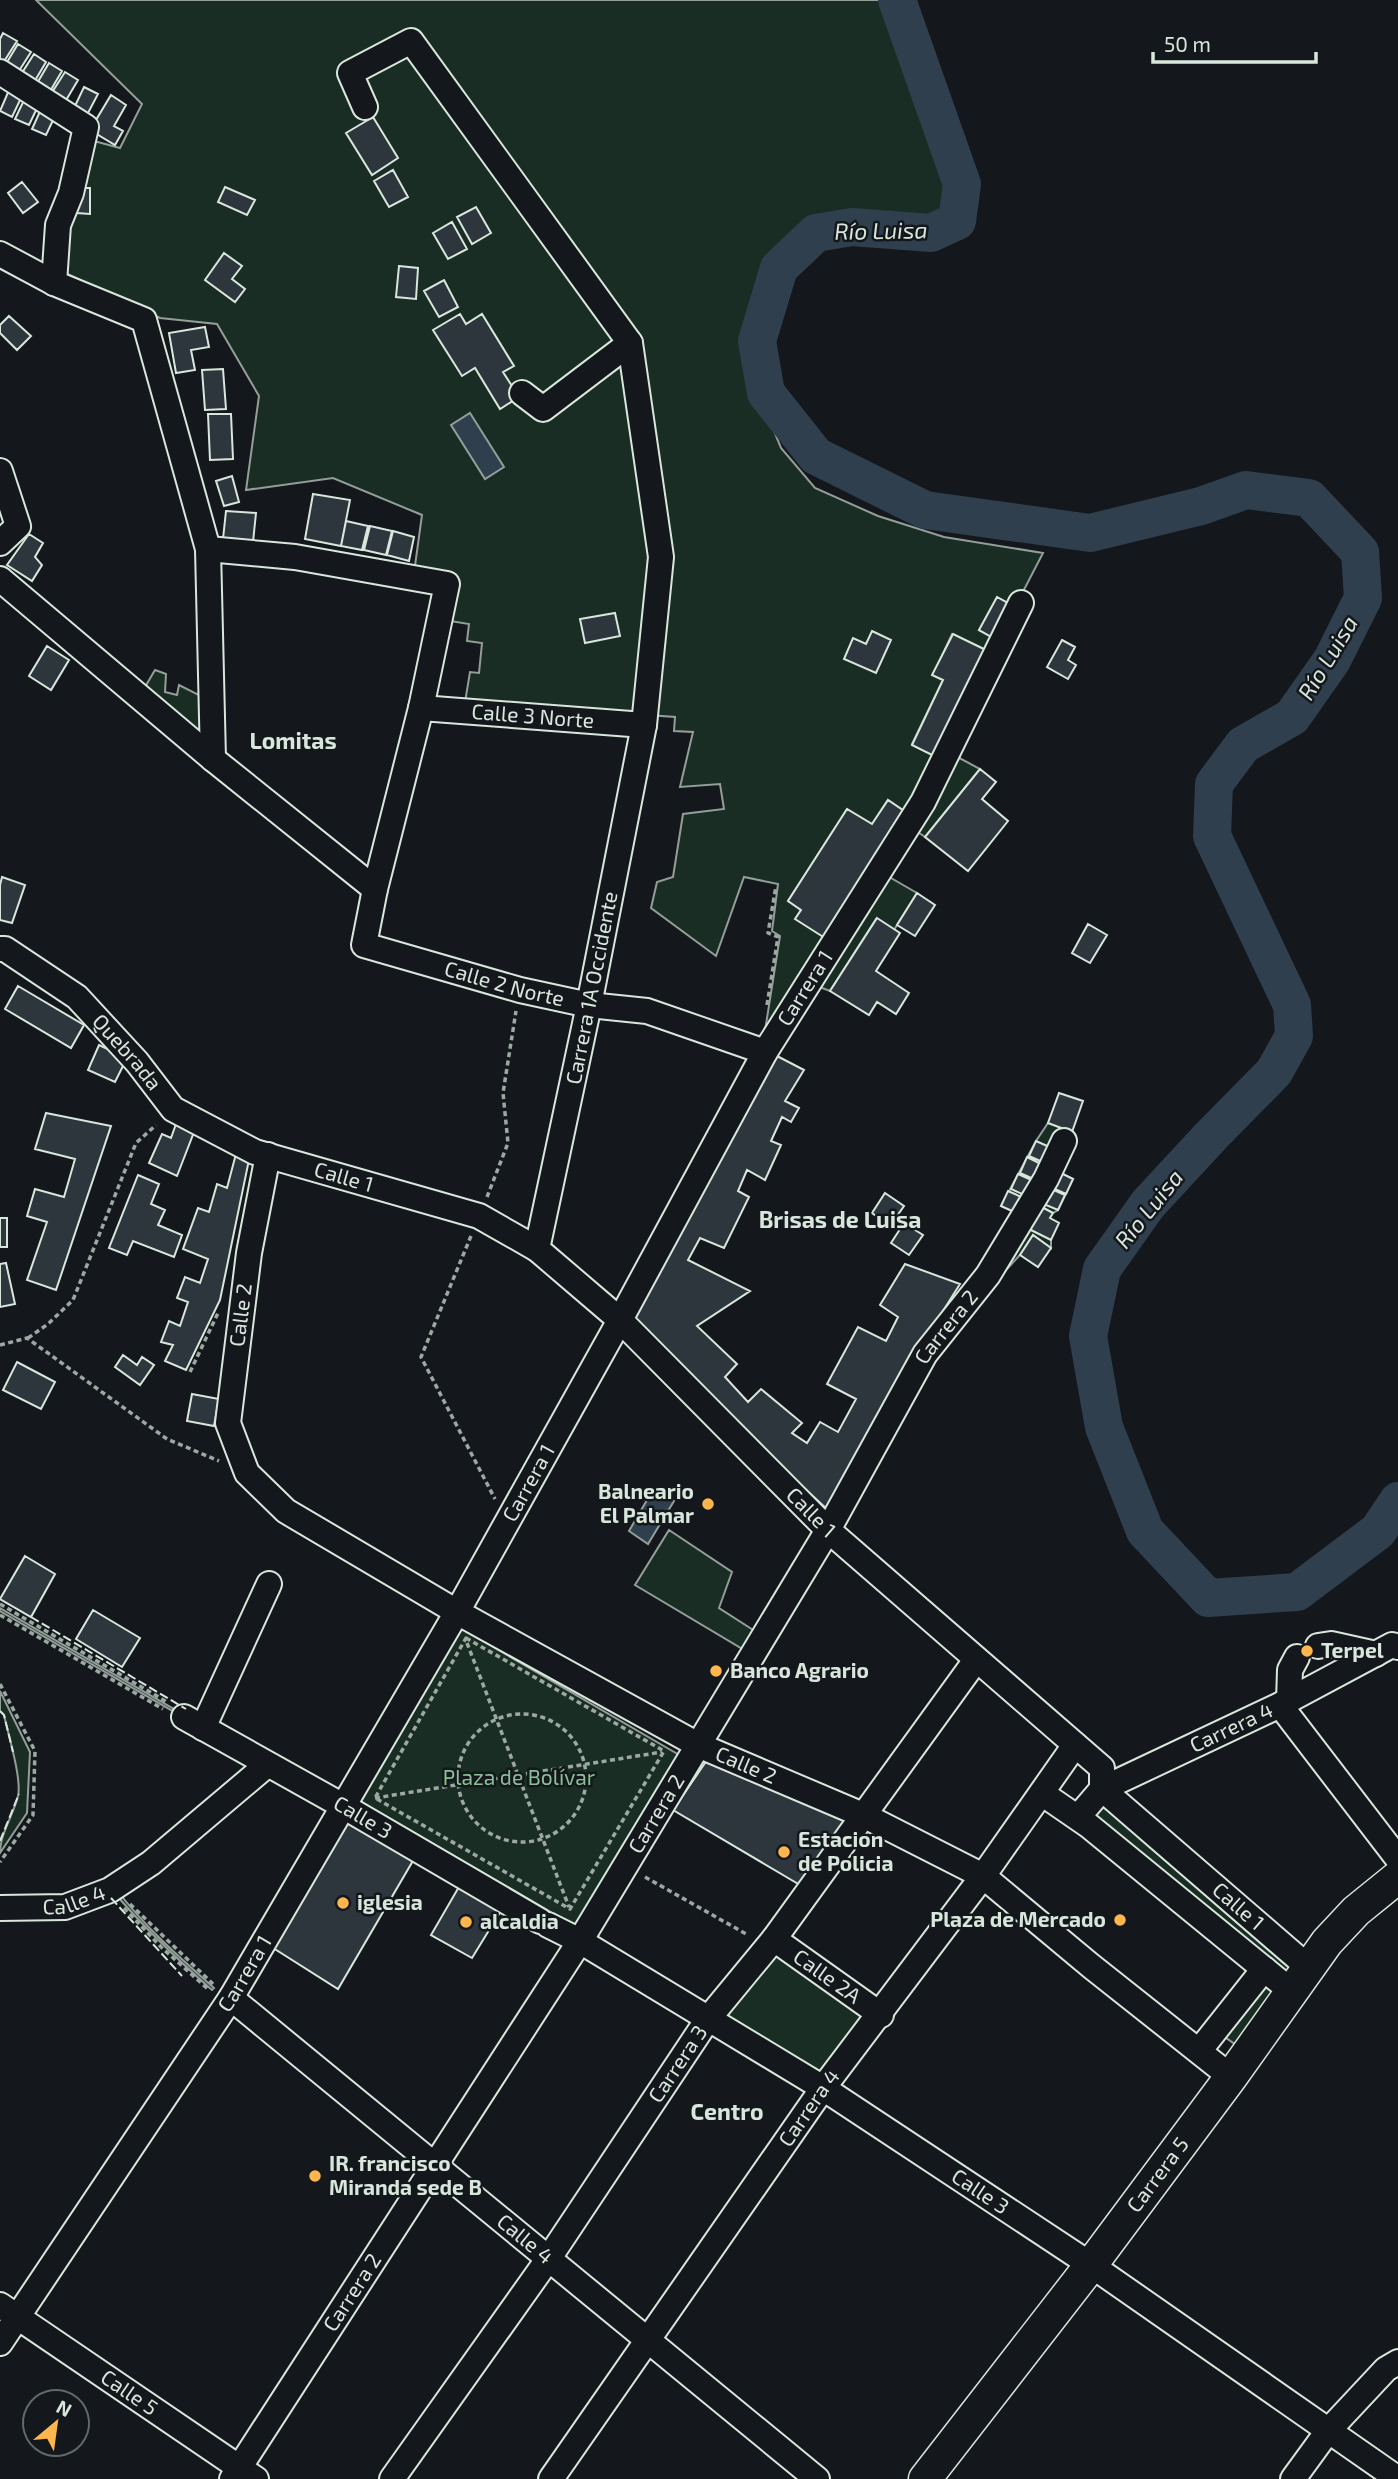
<svg xmlns="http://www.w3.org/2000/svg" width="1398" height="2479" font-family="'Exo 2',sans-serif">
  <style>
    .green { fill: #1a2d24; stroke: #939e99; stroke-width: 2 }
    .water { fill: #2f3f4d; stroke: #939e99; stroke-width: 2 }
    .lines { fill: none; stroke-linecap: round; stroke-linejoin: round }
    .river { stroke: #2f3f4d; stroke-width: 38 }
    .building { fill: #2c363c; stroke: #d8e6dc; stroke-width: 2 }
    .minor-casing { stroke: #d8e6dc; stroke-width: 28 }
    .major-casing { stroke: #d8e6dc; stroke-width: 35 }
    .path { stroke: #9da8a2; stroke-width: 3.5; stroke-dasharray: 5 3.5; stroke-linecap: butt }
    .minor { stroke: #14181c; stroke-width: 24 }
    .major { stroke: #14181c; stroke-width: 32 }
    .fence { stroke: #d8e6dc; stroke-width: 2; stroke-dasharray: 9 3.5; stroke-linecap: butt }
    .poi-dot { fill: #ffb74d; stroke: #14181c; stroke-width: 2.5 }
    .labels { text-anchor: middle; stroke-width: 5; stroke-linejoin: round; paint-order: stroke }
    .street-label { font-size: 21px; fill: #d8e6dc; stroke: #14181c }
    .poi-label { font-size: 21px; font-weight: bold; fill: #d8e6dc; stroke: #14181c; text-anchor: start }
    .park-label { font-size: 21px; fill: #8ac095; stroke: #14181c }
    .water-label { font-size: 23px; font-style: italic; fill: #d8e6dc; stroke: #14181c }
    .neighbourhood-label { font-size: 23px; font-weight: bold; fill: #d8e6dc; stroke: #14181c }
  </style>
  <rect width="100%" height="100%" fill="#14181c"/>
  <path class="green" d="M 36,0 L 891,0 L 894,4 L 958,185 L 951,215 L 929,226 L 850,223 L 811,231 L 772,265 L 750,338 L 760,397 L 781,448 L 815,488 L 878,516 L 944,537 L 1043,553 L 1015,607 L 997,597 L 979,630 L 997,640 L 990,652 L 952,634 L 933,675 L 943,680 L 912,744 L 938,758 L 910,815 L 888,800 L 872,824 L 847,809 L 788,901 L 801,910 L 796,918 L 828,940 L 764,1037 L 780,936 L 772,931 L 778,884 L 744,877 L 716,956 L 651,908 L 657,882 L 673,877 L 683,814 L 724,809 L 720,784 L 680,787 L 693,732 L 674,731 L 675,717 L 465,702 L 470,672 L 479,673 L 482,643 L 467,641 L 469,624 L 444,620 L 451,581 L 414,573 L 422,515 L 333,478 L 246,490 L 259,396 L 217,324 L 160,318 L 61,271 L 63,226 L 77,213 L 90,213 L 90,189 L 78,188 L 94,141 L 120,148 L 142,104 Z
    M 155,670 L 166,674 L 165,692 L 177,695 L 179,685 L 201,696 L 200,733 L 145,687 Z
    M 950,753 L 980,769 L 925,837 L 912,828 Z
    M 884,874 L 917,893 L 894,930 L 876,919 L 830,991 L 814,985 Z
    M 1048,1123 L 1072,1132 L 1056,1171 L 1073,1179 L 1058,1210 L 1053,1213 L 1038,1206 L 1027,1228 L 1051,1240 L 1051,1248 L 1033,1235 L 1020,1255 L 994,1283 L 1019,1214 L 1001,1206 L 1036,1141 Z
    M 669,1530 L 732,1572 L 719,1608 L 761,1635 L 751,1654 L 635,1585 Z
    M 0,1608 L 184,1715 L 183,1717 L 0,1611 Z
    M 459,1627 L 681,1756 L 580,1929 L 358,1800 Z
    M 0,1691 L 30,1752 L 27,1813 L 0,1853 C 0,1834 13,1816 18,1796 C 22,1779 8,1734 4,1715 L 0,1711 Z
    M 1100,1804 L 1296,1964 L 1287,1976 L 1092,1814 Z
    M 116,1889 C 144,1926 179,1957 214,1988 L 212,1990 C 177,1959 143,1927 113,1891 Z
    M 775,1947 L 871,2015 L 821,2079 L 719,2019 Z
    M 1264,1979 L 1280,1991 L 1239,2047 L 1222,2035 Z"/>
  <path class="water" d="M 470,413 L 504,467 L 485,479 L 451,425 Z
    M 654,1488 L 674,1501 L 648,1544 L 629,1531 Z"/>
  <g class="lines">
    <path class="river" d="M 897,0 L 962,184 L 957,221 L 931,233 L 852,227 L 816,233 L 779,268 L 757,341 L 766,393 L 816,456 L 925,510 L 1090,533 L 1201,506 L 1246,490 L 1309,498 L 1360,552 L 1363,598 L 1332,660 L 1292,717 L 1243,745 L 1214,784 L 1212,836 L 1292,1005 L 1294,1036 L 1274,1072 L 1211,1136 L 1148,1204 L 1102,1269 L 1088,1336 L 1104,1427 L 1145,1531 L 1208,1598 L 1297,1592 L 1378,1531 L 1398,1501"/>
  </g>
  <path class="building" d="M 3,33 L 17,41 L 3,63 L 0,61 L 0,39 Z
    M 18,44 L 31,52 L 17,74 L 4,67 Z
    M 34,54 L 46,62 L 33,84 L 20,76 Z
    M 49,63 L 62,71 L 49,93 L 36,85 Z
    M 65,72 L 78,80 L 65,102 L 51,94 Z
    M 84,87 L 98,94 L 87,115 L 74,108 Z
    M 9,90 L 22,96 L 12,117 L 0,111 Z
    M 111,95 L 126,105 L 114,126 L 123,131 L 115,145 L 90,130 Z
    M 25,98 L 39,104 L 29,125 L 15,119 Z
    M 42,107 L 56,114 L 46,135 L 32,129 Z
    M 373,117 L 398,158 L 372,175 L 346,133 Z
    M 393,170 L 408,197 L 389,207 L 374,181 Z
    M 22,182 L 38,202 L 23,213 L 8,193 Z
    M 225,187 L 255,200 L 247,215 L 218,202 Z
    M 77,188 L 90,188 L 90,214 L 77,213 Z
    M 476,207 L 491,233 L 472,244 L 457,217 Z
    M 452,222 L 467,249 L 448,259 L 433,233 Z
    M 224,253 L 242,266 L 232,279 L 245,289 L 235,302 L 205,280 Z
    M 399,266 L 418,268 L 416,299 L 396,297 Z
    M 444,280 L 458,307 L 439,317 L 424,291 Z
    M 460,314 L 466,324 L 482,314 L 514,366 L 503,372 L 519,397 L 500,409 L 475,368 L 462,376 L 433,330 Z
    M 9,316 L 31,336 L 17,350 L 0,333 L 0,325 Z
    M 205,327 L 209,347 L 191,350 L 195,370 L 176,373 L 169,333 Z
    M 223,369 L 226,409 L 205,410 L 202,370 Z
    M 208,414 L 231,414 L 233,459 L 210,460 Z
    M 232,476 L 239,502 L 224,506 L 216,481 Z
    M 313,494 L 350,500 L 341,546 L 305,539 Z
    M 226,511 L 256,513 L 253,542 L 223,539 Z
    M 346,521 L 368,526 L 362,550 L 341,546 Z
    M 370,526 L 392,531 L 386,555 L 364,550 Z
    M 393,531 L 414,537 L 409,561 L 387,555 Z
    M 29,534 L 43,543 L 35,557 L 42,565 L 32,581 L 7,565 Z
    M 997,597 L 1015,607 L 997,640 L 979,630 Z
    M 615,613 L 620,636 L 585,643 L 580,619 Z
    M 872,631 L 891,640 L 876,673 L 844,659 L 853,638 L 866,644 Z
    M 953,634 L 990,652 L 938,758 L 912,745 L 943,680 L 932,675 Z
    M 1062,640 L 1075,647 L 1068,660 L 1076,665 L 1068,679 L 1047,667 Z
    M 47,646 L 69,660 L 51,690 L 29,676 Z
    M 980,769 L 996,782 L 982,799 L 1008,821 L 968,871 L 925,837 Z
    M 888,800 L 910,815 L 828,940 L 795,919 L 801,910 L 788,901 L 847,809 L 872,824 Z
    M 2,877 L 25,885 L 12,923 L 0,920 L 0,885 Z
    M 917,893 L 935,905 L 915,936 L 897,925 Z
    M 877,918 L 900,933 L 876,971 L 909,993 L 896,1014 L 877,1002 L 869,1015 L 830,991 Z
    M 1088,924 L 1107,935 L 1090,963 L 1072,953 Z
    M 18,986 L 84,1025 L 71,1048 L 5,1009 Z
    M 99,1045 L 127,1058 L 115,1082 L 88,1070 Z
    M 777,1056 L 804,1070 L 785,1101 L 799,1108 L 791,1122 L 782,1117 L 771,1141 L 781,1145 L 765,1180 L 747,1170 L 738,1191 L 749,1197 L 724,1248 L 700,1238 L 688,1260 L 750,1291 L 697,1326 L 737,1364 L 725,1377 L 748,1402 L 761,1389 L 802,1423 L 792,1433 L 807,1443 L 820,1422 L 838,1432 L 856,1399 L 827,1384 L 858,1327 L 886,1341 L 898,1317 L 880,1305 L 905,1264 L 960,1284 L 919,1349 L 829,1511 L 729,1419 L 630,1316 Z
    M 1059,1093 L 1083,1101 L 1072,1132 L 1048,1123 Z
    M 46,1113 L 111,1126 L 56,1290 L 27,1280 L 47,1222 L 27,1216 L 35,1189 L 64,1197 L 75,1159 L 35,1149 Z
    M 176,1124 L 194,1132 L 177,1176 L 149,1163 L 162,1134 L 171,1138 Z
    M 1036,1141 L 1054,1149 L 1047,1164 L 1029,1156 Z
    M 237,1150 L 250,1155 L 220,1300 L 186,1370 L 165,1361 L 173,1345 L 161,1342 L 169,1321 L 180,1326 L 188,1302 L 177,1298 L 185,1277 L 200,1283 L 208,1259 L 183,1249 L 198,1208 L 209,1212 L 217,1184 L 227,1188 Z
    M 1027,1157 L 1045,1166 L 1038,1181 L 1020,1173 Z
    M 1055,1170 L 1073,1179 L 1066,1194 L 1048,1186 Z
    M 1018,1174 L 1036,1182 L 1029,1197 L 1011,1189 Z
    M 138,1175 L 159,1184 L 151,1204 L 165,1210 L 158,1225 L 182,1235 L 174,1257 L 133,1241 L 127,1255 L 109,1248 Z
    M 1047,1187 L 1065,1195 L 1058,1210 L 1041,1203 Z
    M 1008,1191 L 1026,1199 L 1019,1214 L 1001,1206 Z
    M 885,1193 L 904,1206 L 890,1226 L 872,1213 Z
    M 1038,1205 L 1053,1213 L 1050,1218 L 1059,1223 L 1051,1240 L 1027,1228 Z
    M 0,1218 L 7,1218 L 7,1247 L 0,1247 Z
    M 904,1223 L 923,1235 L 909,1255 L 891,1243 Z
    M 1033,1235 L 1051,1248 L 1038,1267 L 1020,1255 Z
    M 6,1263 L 15,1304 L 0,1307 L 0,1264 Z
    M 123,1355 L 137,1365 L 142,1357 L 154,1365 L 140,1385 L 115,1367 Z
    M 17,1362 L 55,1382 L 41,1409 L 3,1390 Z
    M 192,1394 L 219,1399 L 214,1426 L 187,1421 Z
    M 25,1556 L 55,1574 L 31,1617 L 0,1599 Z
    M 93,1610 L 140,1638 L 122,1667 L 76,1639 Z
    M 707,1760 L 846,1819 L 800,1885 L 673,1810 Z
    M 351,1817 L 414,1859 L 338,1989 L 270,1946 Z
    M 460,1885 L 502,1909 L 472,1958 L 431,1935 Z"/>
  <g class="lines">
    <defs>
      <g id="minor">
        <path d="M 0,72 L 86,127 L 71,193 L 58,225 L 54,283"/>
        <path d="M 365,107 L 350,73 L 411,41 L 630,343 L 661,557 L 644,725 L 589,1005 L 537,1249"/>
        <path d="M 0,254 L 54,283 L 144,320 L 208,549"/>
        <path d="M 522,393 L 543,409 L 630,343"/>
        <path d="M 0,471 L 18,526 L 0,543"/>
        <path d="M 0,579 L 213,759 L 375,889"/>
        <path id="s1" d="M 421,708 L 644,725"/>
        <path id="s2" d="M 213,759 L 208,549 L 295,557 L 447,584 L 421,708 L 375,889 L 364,945 L 520,990 L 589,1005 L 647,1011 L 765,1052"/>
        <path id="s3" d="M 0,949 L 5,949 L 77,997 L 137,1062 L 173,1109 L 255,1152 L 479,1216 L 537,1249 L 620,1320 L 828,1530 L 1102,1768 L 1102,1789 L 1308,1967"/>
        <path id="s4" d="M 268,1155 L 249,1253 L 228,1423 L 247,1473 L 286,1511 L 457,1612 L 698,1745 L 865,1816 L 983,1876 L 1091,1966 L 1231,2077"/>
        <path d="M 1318,1646 L 1331,1644 L 1376,1654"/>
        <path d="M 1289,1701 L 1290,1670 L 1297,1657"/>
        <path d="M 1280,1705 L 1398,1859"/>
        <path id="s5" d="M 184,1717 L 343,1806 L 540,1921"/>
        <path d="M 203,1728 L 269,1584"/>
        <path d="M 1043,1794 L 1088,1825 L 1291,1991"/>
        <path id="s6" d="M 1078,1817 L 1102,1789 L 1280,1705 L 1392,1645 L 1398,1647"/>
        <path id="s7" d="M 0,1908 L 65,1907 L 110,1890 L 151,1863 L 267,1765"/>
        <path id="s8" d="M 548,1925 L 580,1941 L 823,2088 L 1091,2265 L 1398,2479"/>
        <path id="s9" d="M 774,1939 L 881,2015"/>
        <path id="s10" d="M 231,1998 L 817,2479"/>
        <path d="M 1199,2051 L 1264,1969"/>
        <path id="s11" d="M 0,2305 L 256,2479"/>
        <path id="s12" d="M 0,2343 L 231,1998 L 457,1612 L 620,1320 L 765,1052 L 923,802 L 1021,603"/>
        <path id="s13" d="M 232,2479 L 580,1941 L 828,1530 L 925,1354 L 988,1275 L 1046,1179 L 1064,1141"/>
        <path id="s14" d="M 392,2479 L 549,2258 L 708,2019 L 774,1939 L 976,1660"/>
        <path id="s15" d="M 551,2479 L 823,2088 L 983,1876 L 1075,1745"/>
        <path d="M 1293,2479 L 1328,2431 L 1386,2369 L 1398,2362"/>
      </g>
      <g id="major">
        <path id="s16" d="M 925,2479 L 1091,2265 L 1231,2077 L 1327,1942 L 1356,1911 L 1398,1877"/>
      </g>
    </defs>
    <use href="#minor" class="minor-casing"/>
    <use href="#major" class="major-casing"/>
    <path class="path" d="M 767,1005 L 778,937 L 768,933 L 776,886
      M 487,1197 L 508,1143 L 503,1093 L 516,1011
      M 471,1236 L 421,1357 L 495,1499
      M 28,1338 L 48,1324 L 73,1300 L 136,1143 L 156,1125
      M 0,1345 L 27,1338 L 167,1439 L 219,1461
      M 190,1372 L 218,1313
      M 0,1604 L 167,1702
      M 0,1615 L 163,1709
      M 466,1638 L 664,1751 L 570,1909 L 375,1798 Z
      M 467,1643 L 569,1907
      M 0,1684 L 35,1751 L 33,1815 L 0,1862
      M458 1778a64 64 0 1 1 128 0a64 64 0 1 1-128 0Z
      M 375,1798 L 662,1752
      M 645,1877 L 748,1935
      M 130,1904 L 213,1984
      M 124,1908 L 161,1947 L 209,1990"/>
    <use href="#minor" class="minor"/>
    <use href="#major" class="major"/>
    <path class="fence" d="M 31,1617 L 186,1709
      M 0,1711 L 4,1715 L 13,1752
      M 0,1841 L 19,1794
      M 111,1898 L 182,1976"/>
  </g>
  <g class="poi-dot">
    <circle cx="708" cy="1504" r="7"/>
    <circle cx="1307" cy="1651" r="7"/>
    <circle cx="716" cy="1671" r="7"/>
    <circle cx="784" cy="1852" r="7"/>
    <circle cx="343" cy="1903" r="7"/>
    <circle cx="1120" cy="1920" r="7"/>
    <circle cx="466" cy="1922" r="7"/>
    <circle cx="315" cy="2176" r="7"/>
  </g>
  <g class="labels">
    <g class="street-label">
      <text dy="7" stroke="none"><textPath href="#s1" startOffset="112">Calle 3 Norte</textPath></text>
      <text dy="7" stroke="none"><textPath href="#s2" startOffset="968">Calle 2 Norte</textPath></text>
      <text transform="translate(592 988) rotate(-79)" y="7">Carrera 1A Occidente</text>
      <text dy="7" stroke="none"><textPath href="#s12" startOffset="1577">Carrera 1</textPath></text>
      <text dy="7" stroke="none"><textPath href="#s3" startOffset="166">Quebrada</textPath></text>
      <text dy="7" stroke="none"><textPath href="#s3" startOffset="424">Calle 1</textPath></text>
      <text transform="translate(241 1315) rotate(-83)" y="7">Calle 2</text>
      <text dy="7" stroke="none"><textPath href="#s13" startOffset="1356">Carrera 2</textPath></text>
      <text dy="7" stroke="none"><textPath href="#s12" startOffset="1010">Carrera 1</textPath></text>
      <text dy="7" stroke="none"><textPath href="#s3" startOffset="1012">Calle 1</textPath></text>
      <text dy="7" stroke="none"><textPath href="#s6" startOffset="180">Carrera 4</textPath></text>
      <text dy="7" stroke="none"><textPath href="#s4" startOffset="905">Calle 2</textPath></text>
      <text dy="7" stroke="none"><textPath href="#s13" startOffset="789">Carrera 2</textPath></text>
      <text dy="7" stroke="none"><textPath href="#s5" startOffset="205">Calle 3</textPath></text>
      <text dy="7" stroke="none"><textPath href="#s7" startOffset="75">Calle 4</textPath></text>
      <text dy="7" stroke="none"><textPath href="#s3" startOffset="1600">Calle 1</textPath></text>
      <text dy="7" stroke="none"><textPath href="#s12" startOffset="443">Carrera 1</textPath></text>
      <text dy="7" stroke="none"><textPath href="#s9" startOffset="65">Calle 2A</textPath></text>
      <text dy="7" stroke="none"><textPath href="#s14" startOffset="504">Carrera 3</textPath></text>
      <text dy="7" stroke="none"><textPath href="#s15" startOffset="452">Carrera 4</textPath></text>
      <text dy="7" stroke="none"><textPath href="#s16" startOffset="383">Carrera 5</textPath></text>
      <text dy="7" stroke="none"><textPath href="#s8" startOffset="508">Calle 3</textPath></text>
      <text dy="7" stroke="none"><textPath href="#s10" startOffset="380">Calle 4</textPath></text>
      <text dy="7" stroke="none"><textPath href="#s13" startOffset="222">Carrera 2</textPath></text>
      <text dy="7" stroke="none"><textPath href="#s11" startOffset="156">Calle 5</textPath></text>
    </g>
    <g class="poi-label">
      <text x="694" y="1499" text-anchor="end">Balneario<tspan x="694" dy="24">El Palmar</tspan></text>
      <text x="1321" y="1658">Terpel</text>
      <text x="730" y="1678">Banco Agrario</text>
      <text x="798" y="1847">Estacion<tspan x="798" dy="24">de Policia</tspan></text>
      <text x="357" y="1910">iglesia</text>
      <text x="1106" y="1927" text-anchor="end">Plaza de Mercado</text>
      <text x="480" y="1929">alcaldia</text>
      <text x="329" y="2171">IR. francisco<tspan x="329" dy="24">Miranda sede B</tspan></text>
    </g>
    <g class="park-label">
      <text x="519" y="1785">Plaza de Bolívar</text>
    </g>
    <g class="water-label">
      <text transform="translate(881 231) rotate(-1)" y="8">Río Luisa</text>
      <text transform="translate(1328 658) rotate(-59)" y="8">Río Luisa</text>
      <text transform="translate(1149 1209) rotate(-51)" y="8">Río Luisa</text>
    </g>
    <g class="neighbourhood-label">
      <text x="293" y="749">Lomitas</text>
      <text x="840" y="1228">Brisas de Luisa</text>
      <text x="727" y="2120">Centro</text>
    </g>
  </g>
  <g transform="translate(56 2423) rotate(29)"><circle r="33" fill="#14181c" stroke="#626a69" stroke-width="2"/>
  <path d="M0-5L12 26L0 18L-12 26Z" fill="#ffb74d"/>
  <text y="-10" font-size="19" font-weight="bold" text-anchor="middle" fill="#d8e6dc">N</text>
  </g>
  <path d="M1153 52v10h163v-10" fill="none" stroke="#d8e6dc" stroke-width="3.5"/>
  <text x="1164" y="52" font-size="21" fill="#d8e6dc" stroke="#14181c" stroke-width="5" paint-order="stroke">50 m</text>
</svg>
